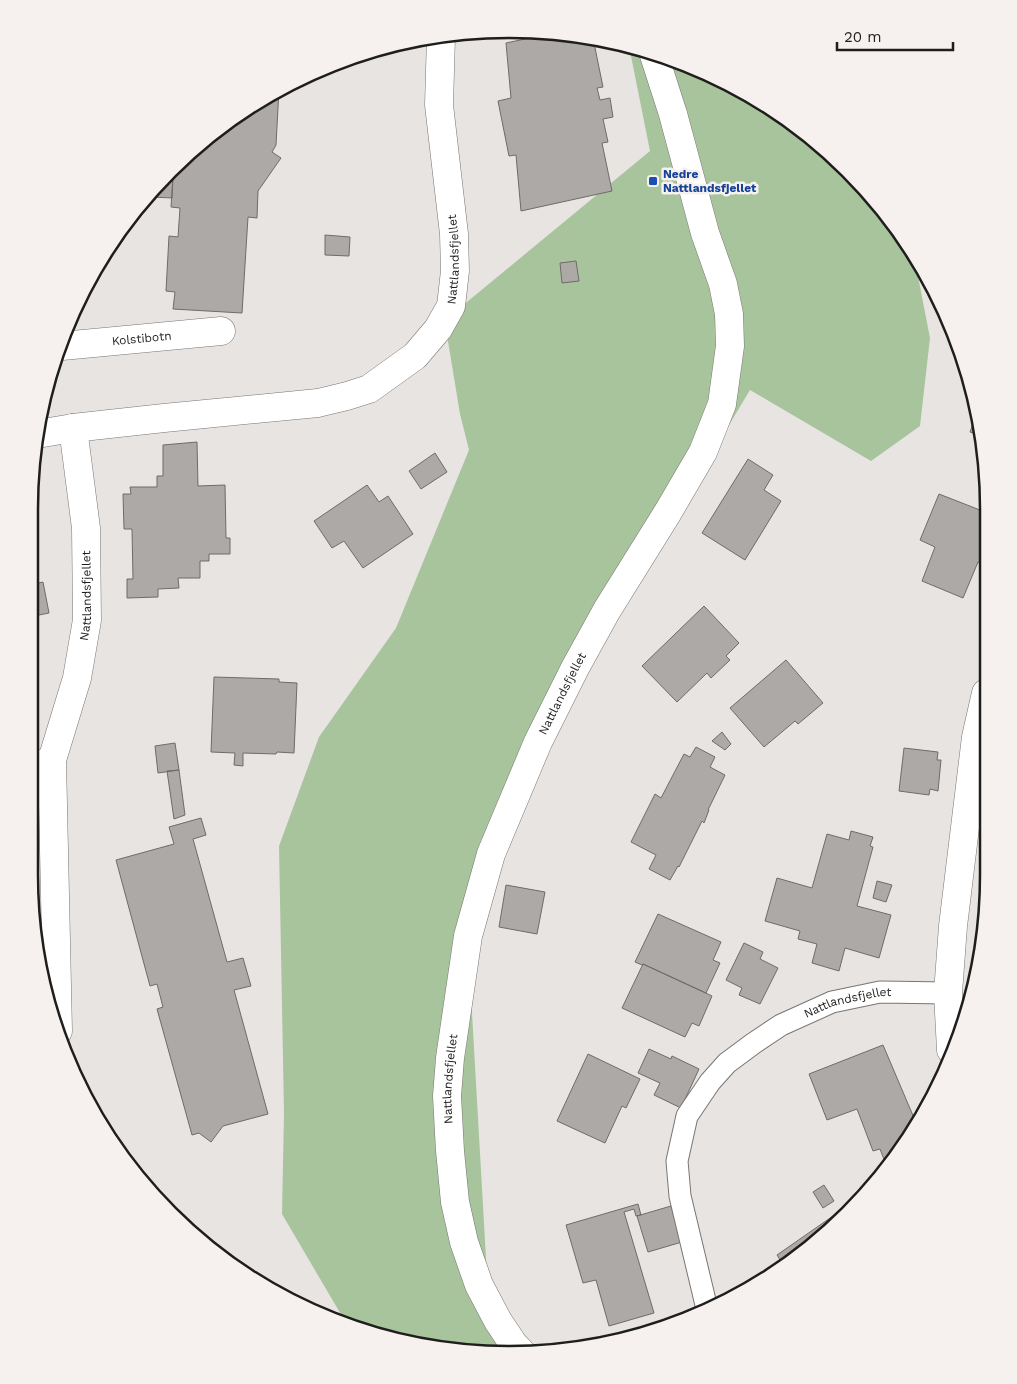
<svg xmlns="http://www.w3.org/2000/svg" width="1017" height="1384" font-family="'Work Sans',sans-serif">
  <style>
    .green { fill: #a7c49d }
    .building { fill: #ada9a6; stroke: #6f6b68 }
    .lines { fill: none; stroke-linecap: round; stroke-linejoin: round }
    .lane-casing { stroke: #797572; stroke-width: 23 }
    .street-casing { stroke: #797572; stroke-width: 29 }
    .secondary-casing { stroke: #797572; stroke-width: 29 }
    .lane { stroke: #fff; stroke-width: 21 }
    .street { stroke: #fff; stroke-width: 28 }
    .secondary { stroke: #fff; stroke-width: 28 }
    .transit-dot { fill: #1a4fb4; stroke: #f6f1ee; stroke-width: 2 }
    .labels { text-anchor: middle; stroke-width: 5; stroke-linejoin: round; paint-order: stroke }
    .transit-label { font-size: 12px; font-weight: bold; fill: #164399; stroke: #f6f1ee; text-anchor: start }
    .street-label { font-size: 12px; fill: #1f1e1c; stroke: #f6f1ee }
    .rim { fill: none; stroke: #1f1e1c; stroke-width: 2.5 }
  </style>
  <rect width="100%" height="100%" fill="#e8e4e1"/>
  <path class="green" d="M 629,46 L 663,54 L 749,93 L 825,148 L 889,217 L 915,261 L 930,338 L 920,426 L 871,461 L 750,390 L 597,645 L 467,925 L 487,1276 L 492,1299 L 542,1354 L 415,1346 L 346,1323 L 282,1214 L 284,1113 L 279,846 L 319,737 L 396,628 L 469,450 L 460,414 L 445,323 L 450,316 L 650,151 Z"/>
  <path class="building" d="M 558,32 L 571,33 L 593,38 L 603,87 L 597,88 L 600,100 L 610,98 L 613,117 L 603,119 L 608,142 L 602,143 L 612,191 L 521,211 L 516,155 L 509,156 L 498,101 L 511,98 L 506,43 Z
    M 279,89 L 276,145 L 272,152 L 281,158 L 258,191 L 257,218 L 248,217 L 242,313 L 173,309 L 175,292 L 166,291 L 169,236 L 178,237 L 180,208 L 171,207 L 173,177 L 175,177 L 184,163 L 193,153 L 198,154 L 209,139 L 209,136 L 217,128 Z
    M 171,176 L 173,177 L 172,198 L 152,197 Z
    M 325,235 L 350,237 L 349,256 L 325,255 Z
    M 576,261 L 579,281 L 562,283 L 560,263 Z
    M 975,412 L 982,436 L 970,432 L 976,416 L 974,416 Z
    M 197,442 L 198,486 L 225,485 L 226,538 L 230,538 L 230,554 L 209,554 L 209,561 L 200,561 L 200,578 L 178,578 L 179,588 L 158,589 L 158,597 L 127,598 L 127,579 L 133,579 L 132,529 L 124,529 L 123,494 L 131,494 L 130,487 L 157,487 L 157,476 L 163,476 L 163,445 Z
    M 435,453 L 447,472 L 421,489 L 409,471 Z
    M 748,459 L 773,475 L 764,490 L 781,501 L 745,560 L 702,533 Z
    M 367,485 L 379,502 L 388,496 L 413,534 L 363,568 L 344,541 L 332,548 L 314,521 Z
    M 939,494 L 985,512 L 985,551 L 980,563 L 978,562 L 963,598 L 922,581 L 935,547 L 920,540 Z
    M 43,582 L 49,613 L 29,617 L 29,585 Z
    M 704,606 L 739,643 L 726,656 L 730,660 L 711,678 L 707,673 L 677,702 L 642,666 Z
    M 786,660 L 823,703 L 798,724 L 795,721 L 764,747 L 730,708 Z
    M 214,677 L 279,679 L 279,682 L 297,683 L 294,753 L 277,752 L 276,754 L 243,753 L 243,766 L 234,765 L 235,753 L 211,752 Z
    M 722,732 L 731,744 L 725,750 L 712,741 Z
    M 175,743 L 179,770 L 158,773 L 155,746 Z
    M 696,747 L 715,757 L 710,767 L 725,775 L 708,810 L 709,810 L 704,823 L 702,821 L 679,867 L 678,866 L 670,880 L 649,869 L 656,855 L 631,842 L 655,794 L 661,798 L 684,754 L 690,757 Z
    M 904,748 L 938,752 L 937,760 L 941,760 L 938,791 L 930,789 L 929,795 L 899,791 Z
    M 179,770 L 185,815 L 174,819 L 167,771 Z
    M 201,818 L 206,835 L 193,839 L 227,962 L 243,958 L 251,986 L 234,990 L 268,1114 L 223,1126 L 211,1142 L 199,1133 L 192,1135 L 157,1009 L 163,1007 L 157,984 L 150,986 L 116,860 L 174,844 L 169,827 Z
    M 851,831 L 873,837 L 870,846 L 873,847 L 857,906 L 891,915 L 879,958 L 845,948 L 839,971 L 812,963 L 817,944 L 798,939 L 800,931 L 765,921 L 777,878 L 812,888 L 827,834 L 849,840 Z
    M 877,881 L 892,885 L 886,902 L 873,898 Z
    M 506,885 L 545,892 L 537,934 L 499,927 Z
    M 658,914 L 721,942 L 713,960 L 720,963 L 706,993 L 643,964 L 642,965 L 635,962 Z
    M 744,943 L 763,952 L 760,959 L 778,968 L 760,1004 L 739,995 L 742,988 L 726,980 Z
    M 643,964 L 712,996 L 699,1026 L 692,1023 L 685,1037 L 622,1008 Z
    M 883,1045 L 917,1125 L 887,1167 L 880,1149 L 873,1151 L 857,1109 L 827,1120 L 809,1074 Z
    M 649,1049 L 671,1059 L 672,1056 L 699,1069 L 681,1108 L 654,1095 L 660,1083 L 638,1073 Z
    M 588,1054 L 640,1079 L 626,1108 L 622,1106 L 605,1143 L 557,1121 Z
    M 824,1185 L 834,1201 L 823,1208 L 813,1192 Z
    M 638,1204 L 641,1215 L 636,1216 L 634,1209 L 624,1212 L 654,1313 L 609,1326 L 596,1280 L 583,1283 L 566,1225 Z
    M 671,1206 L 682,1242 L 648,1252 L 637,1216 Z
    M 833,1216 L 837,1222 L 800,1256 L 784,1266 L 777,1255 Z"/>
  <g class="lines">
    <defs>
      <g id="lane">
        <path id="s1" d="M 707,1309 L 680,1196 L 677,1161 L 687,1116 L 710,1082 L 727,1063 L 754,1043 L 781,1025 L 832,1002 L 880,992 L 948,993"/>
      </g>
      <g id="street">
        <path id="s2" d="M 62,346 L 221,331"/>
        <path d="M 29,769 L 52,760"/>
        <path id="s3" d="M 58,1031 L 52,760 L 77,678 L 87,620 L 86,528 L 73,428"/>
      </g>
      <g id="secondary">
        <path id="s4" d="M 37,434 L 73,428 L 164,418 L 318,403 L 347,396 L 369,389 L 415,356 L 438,329 L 451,306 L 455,271 L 454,234 L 439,105 L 441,36"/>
        <path d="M 951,1050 L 948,993 L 953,926 L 976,737 L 986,693"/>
        <path id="s5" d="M 522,1353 L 514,1345 L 498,1321 L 479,1285 L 464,1242 L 455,1202 L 450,1151 L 447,1096 L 450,1058 L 468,936 L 491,854 L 538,742 L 575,668 L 607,610 L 668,512 L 703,452 L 722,404 L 730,346 L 729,314 L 723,284 L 705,233 L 673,114 L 653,52"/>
      </g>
    </defs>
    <use href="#lane" class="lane-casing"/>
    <use href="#street" class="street-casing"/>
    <use href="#secondary" class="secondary-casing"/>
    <use href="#lane" class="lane"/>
    <use href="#street" class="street"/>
    <use href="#secondary" class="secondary"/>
  </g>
  <rect class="transit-dot" x="648" y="176" width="10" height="10" rx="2.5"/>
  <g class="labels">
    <g class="transit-label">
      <text x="663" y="178">Nedre<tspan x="663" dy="14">Nattlandsfjellet</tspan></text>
    </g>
    <g class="street-label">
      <text dy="4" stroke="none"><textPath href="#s4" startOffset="501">Nattlandsfjellet</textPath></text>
      <text dy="4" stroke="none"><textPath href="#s2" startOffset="80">Kolstibotn</textPath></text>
      <text dy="4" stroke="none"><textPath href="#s3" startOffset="440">Nattlandsfjellet</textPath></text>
      <text dy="4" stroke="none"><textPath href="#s5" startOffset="696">Nattlandsfjellet</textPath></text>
      <text dy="4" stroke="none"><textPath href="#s1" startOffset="401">Nattlandsfjellet</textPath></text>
      <text dy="4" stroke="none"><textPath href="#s5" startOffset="291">Nattlandsfjellet</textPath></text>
    </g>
  </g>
  <path d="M0 0H1017V1384H0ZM509 38H509A471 471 0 0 1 980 509V875A471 471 0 0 1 509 1346H509A471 471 0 0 1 38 875V509A471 471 0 0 1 509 38Z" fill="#f6f1ee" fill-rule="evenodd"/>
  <path class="rim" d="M509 38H509A471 471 0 0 1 980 509V875A471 471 0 0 1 509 1346H509A471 471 0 0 1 38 875V509A471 471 0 0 1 509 38Z"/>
  <path d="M837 42v8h116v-8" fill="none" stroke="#1f1e1c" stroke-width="2.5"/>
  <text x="844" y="42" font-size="15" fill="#1f1e1c" stroke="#f6f1ee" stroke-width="4" paint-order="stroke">20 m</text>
</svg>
